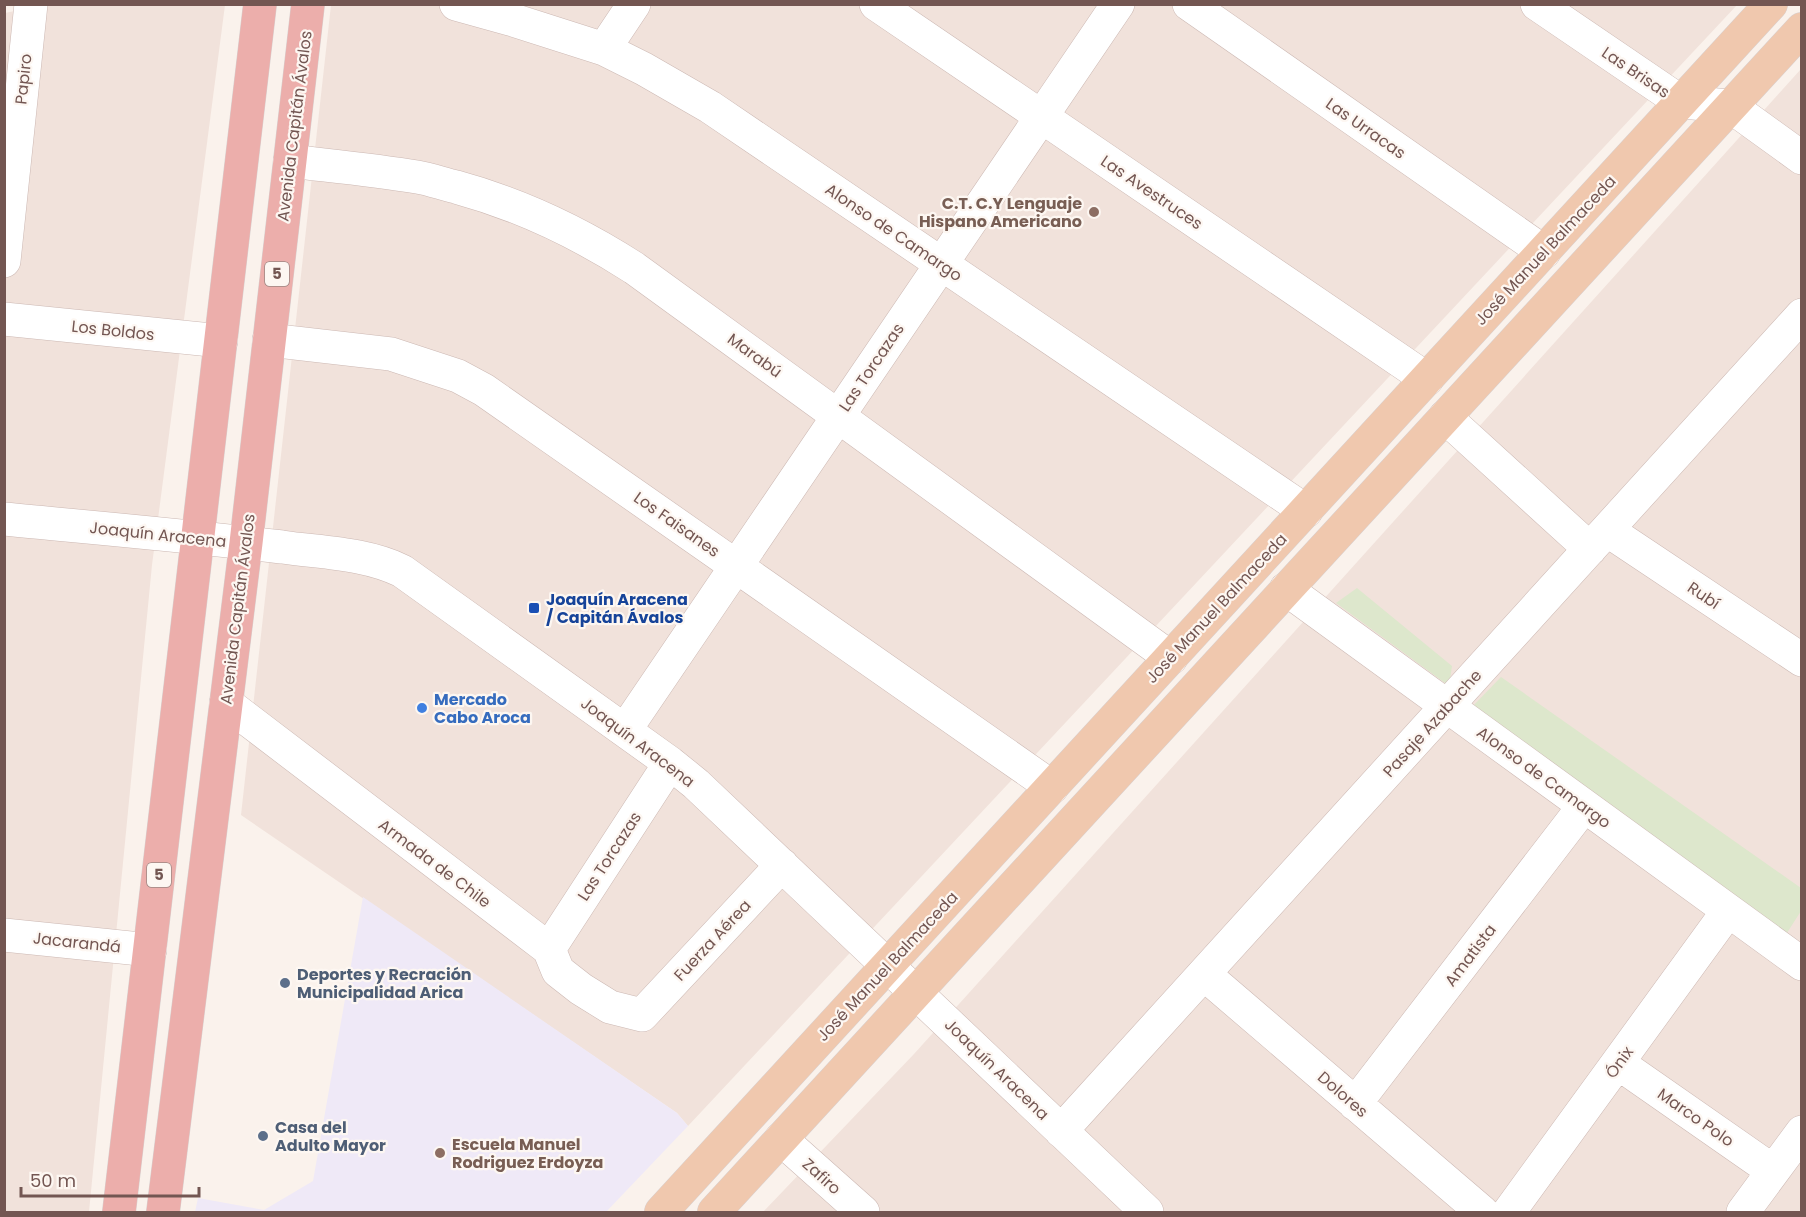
<svg xmlns="http://www.w3.org/2000/svg" width="1806" height="1217" font-family="Poppins,sans-serif">
  <style>
    .residential { fill: #f1e2db }
    .education { fill: #efe9f7 }
    .green { fill: #dde7cc }
    .lines { fill: none; stroke-linecap: round; stroke-linejoin: round }
    .minor-casing { stroke: #ccb8b3; stroke-width: 34 }
    .major-casing { stroke: #d8d0cf; stroke-width: 34 }
    .highway-casing { stroke: #d8d0cf; stroke-width: 34 }
    .minor { stroke: #fff; stroke-width: 33 }
    .major { stroke: #f0c8ae; stroke-width: 33 }
    .highway { stroke: #ecaeab; stroke-width: 33 }
    .education-dot { fill: #8d6e63; stroke: #fdf7f2; stroke-width: 2 }
    .transit-dot { fill: #1a4fb4; stroke: #fdf7f2; stroke-width: 2 }
    .shop-dot { fill: #3f7fe0; stroke: #fdf7f2; stroke-width: 2 }
    .service-dot { fill: #5c6f8a; stroke: #fdf7f2; stroke-width: 2 }
    .labels { text-anchor: middle; stroke-width: 4.5; stroke-linejoin: round; paint-order: stroke }
    .shield { fill: #fdf7f2; stroke: #9c8682; stroke-width: 1.5 }
    .shield-label { font-size: 15px; font-weight: bold; fill: #735652 }
    .street-label { font-size: 16px; fill: #735652; stroke: #fdf7f2 }
    .education-label { font-size: 16px; font-weight: bold; fill: #785e54; stroke: #fdf7f2; text-anchor: end }
    .transit-label { font-size: 16px; font-weight: bold; fill: #164399; stroke: #fdf7f2; text-anchor: start }
    .shop-label { font-size: 16px; font-weight: bold; fill: #366cbe; stroke: #fdf7f2; text-anchor: start }
    .service-label { font-size: 16px; font-weight: bold; fill: #4e5e75; stroke: #fdf7f2; text-anchor: start }
  </style>
  <rect width="100%" height="100%" fill="#faf2ec"/>
  <path class="residential" d="M 48,4 L 225,5 L 152,565 L 89,1212 L 5,1212 L 5,13 Z
    M 331,5 L 1737,5 L 688,1126 L 677,1113 L 241,815 Z
    M 1801,69 L 1801,1212 L 763,1212 L 914,1054 Z"/>
  <path class="education" d="M 363,897 L 677,1113 L 688,1126 L 606,1212 L 195,1212 L 198,1198 L 264,1210 L 313,1181 Z"/>
  <path class="green" d="M 1357,588 L 1452,666 L 1449,686 L 1336,603 Z
    M 1501,677 L 1801,888 L 1801,911 L 1785,936 L 1470,709 Z"/>
  <g class="lines">
    <defs>
      <path id="minor" d="M 456,4 L 510,19 L 604,49 L 644,69 L 710,107 L 1306,511
        M 876,4 L 1427,379
        M 1189,4 L 1544,252
        M 1537,4 L 1681,102 L 1730,106 L 1802,158
        M 604,49 L 634,4
        M 290,161 C 332,166 375,170 417,177 C 430,179 443,184 456,187 C 522,205 578,232 634,268 L 1171,658
        M 4,261 L 31,4
        M 4,319 L 221,341
        M 269,340 L 391,354 L 458,376 L 484,390 L 1052,787
        M 1445,417 L 1590,549
        M 4,519 C 97,528 190,536 282,547 C 323,553 365,553 402,571 L 670,763 L 696,784 L 1147,1212
        M 1607,530 L 1802,660
        M 1286,589 L 1802,964
        M 226,703 L 549,949 L 558,971 L 581,989 L 610,1007 L 642,1015 L 782,865
        M 625,730 L 1118,4
        M 4,935 L 150,950
        M 549,949 L 670,763
        M 1204,974 L 1482,1212
        M 1618,1063 L 1773,1171
        M 1355,1104 L 1584,806
        M 1061,1131 L 1802,315
        M 781,1139 L 863,1212
        M 1509,1212 L 1728,911
        M 1743,1212 L 1802,1132"/>
      <path id="major" d="M 661,1212 L 1771,4
        M 714,1212 L 1802,29"/>
      <path id="highway" d="M 119,1212 L 260,4
        M 163,1212 L 246,543 L 308,4"/>
    </defs>
    <use href="#minor" class="minor-casing"/>
    <use href="#major" class="major-casing"/>
    <use href="#highway" class="highway-casing"/>
    <use href="#minor" class="minor"/>
    <use href="#major" class="major"/>
    <use href="#highway" class="highway"/>
  </g>
  <g class="education-dot">
    <circle cx="1094" cy="212" r="6"/>
    <circle cx="440" cy="1153" r="6"/>
  </g>
  <rect class="transit-dot" x="528" y="602" width="12" height="12" rx="3"/>
  <circle class="shop-dot" cx="422" cy="708" r="6"/>
  <g class="service-dot">
    <circle cx="285" cy="983" r="6"/>
    <circle cx="263" cy="1136" r="6"/>
  </g>
  <g class="labels">
    <g class="shield">
      <rect x="265" y="262" width="24" height="24" rx="4.5"/>
      <rect x="147" y="863" width="24" height="24" rx="4.5"/>
    </g>
    <g class="shield-label">
      <text x="277" y="279">5</text>
      <text x="159" y="880">5</text>
    </g>
    <g class="street-label">
      <text transform="translate(1636 72) rotate(34)" y="6">Las Brisas</text>
      <text transform="translate(23 79) rotate(-84)" y="6">Papiro</text>
      <text transform="translate(294 126) rotate(-83)" y="6">Avenida Capitán Ávalos</text>
      <text transform="translate(1366 128) rotate(35)" y="6">Las Urracas</text>
      <text transform="translate(1152 192) rotate(34)" y="6">Las Avestruces</text>
      <text transform="translate(894 232) rotate(34)" y="6">Alonso de Camargo</text>
      <text transform="translate(1545 250) rotate(-47)" y="6">José Manuel Balmaceda</text>
      <text transform="translate(113 330) rotate(6)" y="6">Los Boldos</text>
      <text transform="translate(755 355) rotate(36)" y="6">Marabú</text>
      <text transform="translate(871 367) rotate(-56)" y="6">Las Torcazas</text>
      <text transform="translate(677 524) rotate(35)" y="6">Los Faisanes</text>
      <text transform="translate(158 534) rotate(6)" y="6">Joaquín Aracena</text>
      <text transform="translate(1704 595) rotate(34)" y="6">Rubí</text>
      <text transform="translate(1216 608) rotate(-47)" y="6">José Manuel Balmaceda</text>
      <text transform="translate(237 609) rotate(-83)" y="6">Avenida Capitán Ávalos</text>
      <text transform="translate(1432 723) rotate(-48)" y="6">Pasaje Azabache</text>
      <text transform="translate(638 742) rotate(37)" y="6">Joaquín Aracena</text>
      <text transform="translate(1544 777) rotate(36)" y="6">Alonso de Camargo</text>
      <text transform="translate(609 856) rotate(-57)" y="6">Las Torcazas</text>
      <text transform="translate(435 863) rotate(37)" y="6">Armada de Chile</text>
      <text transform="translate(712 940) rotate(-47)" y="6">Fuerza Aérea</text>
      <text transform="translate(77 942) rotate(6)" y="6">Jacarandá</text>
      <text transform="translate(1470 955) rotate(-53)" y="6">Amatista</text>
      <text transform="translate(887 966) rotate(-47)" y="6">José Manuel Balmaceda</text>
      <text transform="translate(1619 1062) rotate(-54)" y="6">Ónix</text>
      <text transform="translate(997 1069) rotate(44)" y="6">Joaquín Aracena</text>
      <text transform="translate(1343 1094) rotate(41)" y="6">Dolores</text>
      <text transform="translate(1696 1117) rotate(35)" y="6">Marco Polo</text>
      <text transform="translate(822 1176) rotate(42)" y="6">Zafiro</text>
    </g>
    <g class="education-label">
      <text x="1082" y="209">C.T. C.Y Lenguaje<tspan x="1082" dy="18">Hispano Americano</tspan></text>
      <text x="452" y="1150" text-anchor="start">Escuela Manuel<tspan x="452" dy="18">Rodriguez Erdoyza</tspan></text>
    </g>
    <g class="transit-label">
      <text x="546" y="605">Joaquín Aracena<tspan x="546" dy="18">/ Capitán Ávalos</tspan></text>
    </g>
    <g class="shop-label">
      <text x="434" y="705">Mercado<tspan x="434" dy="18">Cabo Aroca</tspan></text>
    </g>
    <g class="service-label">
      <text x="297" y="980">Deportes y Recración<tspan x="297" dy="18">Municipalidad Arica</tspan></text>
      <text x="275" y="1133">Casa del<tspan x="275" dy="18">Adulto Mayor</tspan></text>
    </g>
  </g>
  <rect width="1806" height="1217" fill="none" stroke="#735652" stroke-width="12"/>
  <path d="M21 1187v9h178v-9" fill="none" stroke="#735652" stroke-width="3"/>
  <text x="30" y="1187" font-size="18" fill="#735652" stroke="#fdf7f2" stroke-width="4.5" paint-order="stroke">50 m</text>
</svg>
